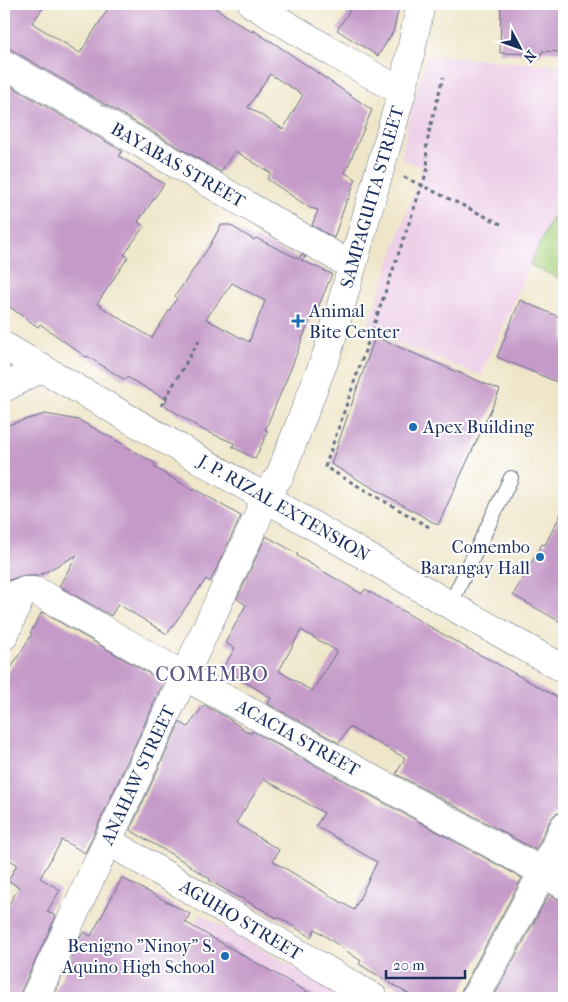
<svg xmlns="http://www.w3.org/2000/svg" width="568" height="1002" font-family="'IM FELL French Canon',serif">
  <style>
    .built { fill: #edd0e8 }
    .green { fill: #a6d07c; stroke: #60806d }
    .building { fill: #c59ac8; fill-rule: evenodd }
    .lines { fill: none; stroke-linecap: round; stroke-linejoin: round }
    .service-casing { stroke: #656f83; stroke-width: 16 }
    .minor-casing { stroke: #656f83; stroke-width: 29 }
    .tertiary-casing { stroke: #656f83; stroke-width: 29 }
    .secondary-casing { stroke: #656f83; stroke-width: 29 }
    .path { stroke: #656f83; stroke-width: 3; stroke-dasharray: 4 4; stroke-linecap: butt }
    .service { stroke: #fff; stroke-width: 14 }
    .minor { stroke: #fff; stroke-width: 28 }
    .tertiary { stroke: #fff; stroke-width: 28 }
    .secondary { stroke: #fff; stroke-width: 28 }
    .poi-dot { fill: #1f6fb2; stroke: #fff; stroke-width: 2 }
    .labels { text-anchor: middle; stroke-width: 4; stroke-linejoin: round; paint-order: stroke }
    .street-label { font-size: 18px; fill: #1b2f5e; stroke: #fff }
    .poi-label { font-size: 18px; fill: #1b2f5e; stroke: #fff; text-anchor: start }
    .quarter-label { font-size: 20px; letter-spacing: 1px; fill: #565483; stroke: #fff }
  </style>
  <rect width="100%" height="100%" fill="#fff"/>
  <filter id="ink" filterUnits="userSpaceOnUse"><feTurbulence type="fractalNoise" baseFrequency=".02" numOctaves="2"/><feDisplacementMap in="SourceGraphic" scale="10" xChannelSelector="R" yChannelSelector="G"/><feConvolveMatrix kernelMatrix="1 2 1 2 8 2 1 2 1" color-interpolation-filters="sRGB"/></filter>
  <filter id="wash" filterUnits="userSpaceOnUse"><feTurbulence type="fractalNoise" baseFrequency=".0096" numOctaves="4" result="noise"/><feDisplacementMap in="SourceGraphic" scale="20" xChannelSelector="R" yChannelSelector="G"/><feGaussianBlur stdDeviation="1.12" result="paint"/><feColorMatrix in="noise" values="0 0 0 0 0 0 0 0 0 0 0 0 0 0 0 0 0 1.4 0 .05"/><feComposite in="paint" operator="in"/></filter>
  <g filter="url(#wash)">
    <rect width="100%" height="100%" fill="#efe6c9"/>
    <path class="built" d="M 427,55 L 564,66 L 564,189 L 481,376 L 366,331 L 422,167 L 401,159 L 409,119 Z
      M 200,914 L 347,998 L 154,998 Z"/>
    <path class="green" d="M 552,217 L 564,223 L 564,281 L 530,265 Z"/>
    <g id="blocks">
      <path class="building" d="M 4,4 L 46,4 L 32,23 L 80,53 L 111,4 L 209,4 L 252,32 L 253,30 L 271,42 L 271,41 L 372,110 L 345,173 L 356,179 L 348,200 L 347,199 L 334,238 L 312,225 L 318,210 L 310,208 L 267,179 L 271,173 L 235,151 L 221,172 L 12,50 L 4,48 ZM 270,74 L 303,95 L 283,129 L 248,107 Z
        M 354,4 L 400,4 L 393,32 L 378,56 L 337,30 Z
        M 501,4 L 564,4 L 564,52 L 542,51 L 542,54 L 500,53 Z
        M 4,82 L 122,151 L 119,156 L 164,184 L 138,222 L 144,226 L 124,255 L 128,257 L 97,304 L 152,338 L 177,298 L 175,296 L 209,247 L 221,225 L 230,225 L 254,240 L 256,238 L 299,259 L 301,254 L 306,257 L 301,260 L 332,274 L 315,315 L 312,314 L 290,371 L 265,430 L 268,431 L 255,459 L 233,447 L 234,443 L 203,430 L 164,405 L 167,400 L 127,377 L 125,380 L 87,356 L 86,357 L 40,324 L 38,327 L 4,303 ZM 232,283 L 265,301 L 249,342 L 206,319 Z
        M 520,300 L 564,319 L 564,385 L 497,357 Z
        M 375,337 L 500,390 L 438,525 L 331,464 Z
        M 45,414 L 79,420 L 119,442 L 156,464 L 154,467 L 194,491 L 195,489 L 241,516 L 210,582 L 206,579 L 167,634 L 118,604 L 111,616 L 59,586 L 77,555 L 38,576 L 21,576 L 4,582 L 4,426 Z
        M 564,508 L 564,624 L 513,595 L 542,544 L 545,545 Z
        M 266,536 L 298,554 L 297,556 L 362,594 L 365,589 L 465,647 L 496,663 L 564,701 L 564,812 L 555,814 L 550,820 L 536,850 L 396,774 L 405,758 L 349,727 L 339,743 L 268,704 L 271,698 L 223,668 L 235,648 L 225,643 L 246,605 L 237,599 ZM 301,630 L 337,651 L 312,691 L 279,671 Z
        M 42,612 L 164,682 L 152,706 L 153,706 L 85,853 L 62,840 L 40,878 L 60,890 L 47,912 L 56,916 L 21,991 L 20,998 L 4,998 L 4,913 L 19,887 L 8,881 L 17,864 L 4,857 L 4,679 L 32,634 L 30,633 Z
        M 204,705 L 226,717 L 251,734 L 252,731 L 522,878 L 461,991 L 459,998 L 415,998 L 359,964 L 361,961 L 315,929 L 311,937 L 278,917 L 277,918 L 240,897 L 239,898 L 209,880 L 210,879 L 190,866 L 190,865 L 130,830 L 180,722 L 188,727 ZM 264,779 L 324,813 L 316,826 L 377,862 L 354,910 L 273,861 L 279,850 L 236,823 Z
        M 122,878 L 190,914 L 185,922 L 318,998 L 52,998 L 83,932 L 91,936 Z
        M 549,894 L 556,898 L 564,901 L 564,998 L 493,998 Z"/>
    </g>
  </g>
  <g filter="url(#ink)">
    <use href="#blocks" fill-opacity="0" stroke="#656f83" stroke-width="1"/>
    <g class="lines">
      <defs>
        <path id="service" d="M 450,605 L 511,478"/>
        <path id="minor" d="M 252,4 L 337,55 L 402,92
          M 4,64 L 352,266
          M 4,388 L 41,368
          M 4,599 C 15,594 25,588 38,592 L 184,676 L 543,872 L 564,885
          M 4,636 L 23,591
          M 108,841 L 374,998
          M 35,998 L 256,521 L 265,497
          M 475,998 L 543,872 L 564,827"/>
        <path id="tertiary" d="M 265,497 L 280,475 L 328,351 L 402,92 L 421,4"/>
        <path id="secondary" d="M 4,346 L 450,605 L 564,669"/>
      </defs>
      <use href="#service" class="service-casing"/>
      <use href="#minor" class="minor-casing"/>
      <use href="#tertiary" class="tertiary-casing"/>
      <use href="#secondary" class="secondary-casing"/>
      <path class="path" d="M 404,177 L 501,224
        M 161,406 L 201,337
        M 429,527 L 325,467 L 428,168 L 426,149 L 430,128 L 443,77"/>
      <use href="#service" class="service"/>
      <use href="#minor" class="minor"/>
      <use href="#tertiary" class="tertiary"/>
      <use href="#secondary" class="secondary"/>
    </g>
  </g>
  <g class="poi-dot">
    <path d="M295.5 313.5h5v5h5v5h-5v5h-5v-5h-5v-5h5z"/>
    <circle cx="413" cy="427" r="5"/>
    <circle cx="540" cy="557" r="5"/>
    <circle cx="225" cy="956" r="5"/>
  </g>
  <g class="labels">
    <g class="street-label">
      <text transform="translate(178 165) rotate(30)" y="6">BAYABAS STREET</text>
      <text transform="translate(372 197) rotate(-74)" y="6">SAMPAGUITA STREET</text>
      <text transform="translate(284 508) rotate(30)" y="6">J. P. RIZAL EXTENSION</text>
      <text transform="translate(298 738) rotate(29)" y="6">ACACIA STREET</text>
      <text transform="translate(138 775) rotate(-65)" y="6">ANAHAW STREET</text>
      <text transform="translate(241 920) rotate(31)" y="6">AGUHO STREET</text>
    </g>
    <g class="poi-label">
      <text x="309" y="317">Animal<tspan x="309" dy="21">Bite Center</tspan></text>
      <text x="423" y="433">Apex Building</text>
      <text x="530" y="553" text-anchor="end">Comembo<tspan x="530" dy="21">Barangay Hall</tspan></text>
      <text x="215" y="952" text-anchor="end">Benigno "Ninoy" S.<tspan x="215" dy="21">Aquino High School</tspan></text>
    </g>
    <g class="quarter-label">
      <text x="212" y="681">COMEMBO</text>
    </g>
  </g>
  <rect width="568" height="1002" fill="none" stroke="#fff" stroke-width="20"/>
  <g transform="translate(520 48) rotate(131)" stroke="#ffffff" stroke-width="4" paint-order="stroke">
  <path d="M0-4L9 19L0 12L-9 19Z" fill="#1b2f5e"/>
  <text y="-8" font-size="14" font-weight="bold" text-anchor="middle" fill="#1b2f5e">N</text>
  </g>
  <path d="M386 970v8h79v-8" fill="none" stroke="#1b2f5e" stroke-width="2.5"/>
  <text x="393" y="970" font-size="15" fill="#1b2f5e" stroke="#ffffff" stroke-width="4" paint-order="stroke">20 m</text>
</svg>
